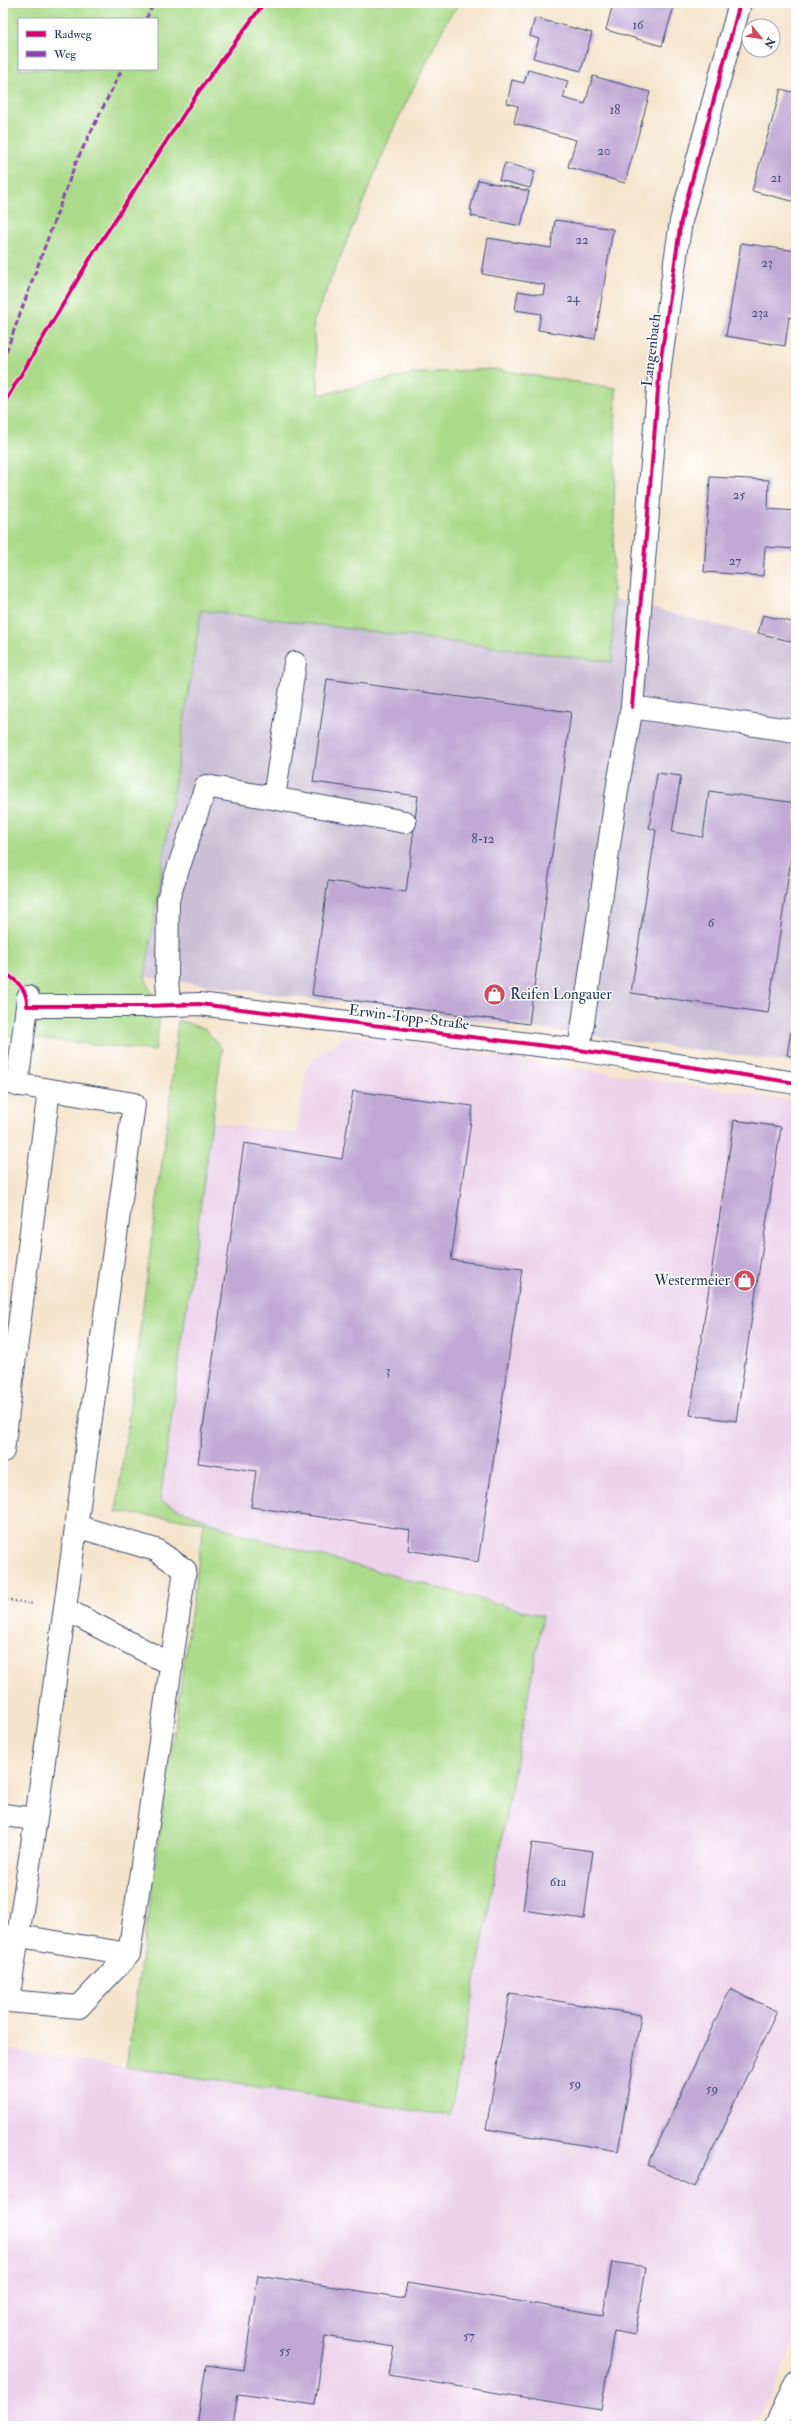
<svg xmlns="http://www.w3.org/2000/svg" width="799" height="2429" font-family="'IM FELL Double Pica',serif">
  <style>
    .built { fill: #ecd1ea }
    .industrial { fill: #cbbfd5 }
    .green { fill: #abdb8a; stroke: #638574; fill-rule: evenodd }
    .building { fill: #c1a8d5 }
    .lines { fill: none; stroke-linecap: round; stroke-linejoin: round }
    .minor-casing { stroke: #3c4a6e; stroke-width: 24 }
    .path { stroke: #3c4a6e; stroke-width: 2.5; stroke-dasharray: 1 3; stroke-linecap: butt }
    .minor { stroke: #fff; stroke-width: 22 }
    .quiet { stroke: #8e44ad; stroke-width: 3; stroke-dasharray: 6 3; stroke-linecap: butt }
    .cycleway-casing { stroke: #fff; stroke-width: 6 }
    .cycleway { stroke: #d6006c; stroke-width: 4 }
    .labels { text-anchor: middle; stroke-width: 3; stroke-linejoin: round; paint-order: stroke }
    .number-label { font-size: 13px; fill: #444d7c }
    .street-label { font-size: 15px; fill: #1b2f5e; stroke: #fff }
    .poi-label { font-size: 15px; fill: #1b2f5e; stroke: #fff; text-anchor: start }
  </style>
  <rect width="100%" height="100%" fill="#fff"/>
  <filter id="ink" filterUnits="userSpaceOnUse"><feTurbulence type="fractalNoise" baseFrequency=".025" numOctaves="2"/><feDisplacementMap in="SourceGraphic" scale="8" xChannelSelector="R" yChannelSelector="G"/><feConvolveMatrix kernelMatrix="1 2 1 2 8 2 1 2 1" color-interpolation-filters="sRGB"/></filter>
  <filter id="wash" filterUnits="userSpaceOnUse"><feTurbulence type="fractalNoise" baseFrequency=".012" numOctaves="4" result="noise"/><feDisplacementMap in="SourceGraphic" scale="16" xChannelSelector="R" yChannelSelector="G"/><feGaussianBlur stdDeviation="0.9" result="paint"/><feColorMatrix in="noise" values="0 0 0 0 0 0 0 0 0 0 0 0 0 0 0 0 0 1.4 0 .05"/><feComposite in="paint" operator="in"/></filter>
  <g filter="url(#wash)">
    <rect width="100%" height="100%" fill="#f5e4cc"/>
    <path class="built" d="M 347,1034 L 796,1101 L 796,2338 L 756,2426 L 3,2426 L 3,2049 L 450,2116 L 543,1616 L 239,1534 L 160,1501 L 212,1122 L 297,1134 L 307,1065 Z"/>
    <path class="industrial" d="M 611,598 L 796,645 L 796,1063 L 145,977 L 201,610 L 611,662 Z"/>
    <path class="green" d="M 3,3 L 460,3 L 449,17 L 394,127 L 313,323 L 319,395 L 417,373 L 492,369 L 616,388 L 612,662 L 201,610 L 145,977 L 160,1018 L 155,1051 L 3,1035 ZM 19,19 L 157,19 L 157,69 L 19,69 Z
      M 178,1020 L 205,1029 L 222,1049 L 160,1501 L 239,1534 L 543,1616 L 450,2116 L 126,2067 L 204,1522 L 116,1512 L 169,1108 Z"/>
    <g id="blocks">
      <path class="building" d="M 613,3 L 675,3 L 662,46 L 606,30 Z
        M 535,18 L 592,33 L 581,71 L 533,58 L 539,39 L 530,36 Z
        M 795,33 L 796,33 L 796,45 L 793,44 Z
        M 528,70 L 568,81 L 563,98 L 585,104 L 593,76 L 650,92 L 625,183 L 568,167 L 576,140 L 514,123 L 518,106 L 507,103 L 512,80 L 524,83 Z
        M 781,89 L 796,93 L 796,202 L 752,191 Z
        M 505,163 L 535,171 L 530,188 L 499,180 Z
        M 478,180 L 529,191 L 521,226 L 471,216 L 472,210 L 470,210 Z
        M 555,220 L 613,229 L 595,339 L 538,330 L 541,314 L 515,310 L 518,291 L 543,295 L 545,285 L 482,274 L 488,238 L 551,248 Z
        M 741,243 L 796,251 L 796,318 L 789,317 L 785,346 L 726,336 Z
        M 710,477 L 769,480 L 768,509 L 796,511 L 796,549 L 765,547 L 763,576 L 704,572 Z
        M 763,615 L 796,623 L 793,642 L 758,633 Z
        M 327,679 L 571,712 L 529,1024 L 312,995 L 328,881 L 406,892 L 418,796 L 313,782 Z
        M 657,773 L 681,776 L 672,832 L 703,837 L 709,791 L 796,803 L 796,852 L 792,851 L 768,1013 L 631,993 L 656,830 L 649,828 Z
        M 791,1032 L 796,1032 L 796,1057 L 787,1055 Z
        M 353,1091 L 473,1106 L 451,1260 L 522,1269 L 478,1562 L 408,1550 L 410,1530 L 251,1507 L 256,1471 L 198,1463 L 244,1143 L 342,1159 Z
        M 734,1120 L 781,1127 L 736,1421 L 690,1415 Z
        M 532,1843 L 593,1851 L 584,1919 L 523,1910 Z
        M 730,1989 L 777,2011 L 695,2187 L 648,2165 Z
        M 510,1993 L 641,2015 L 618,2151 L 486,2129 Z
        M 612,2262 L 646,2267 L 635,2335 L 614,2331 L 601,2410 L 389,2375 L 394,2347 L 325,2336 L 315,2405 L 238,2394 L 233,2426 L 197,2426 L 206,2365 L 244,2370 L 258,2275 L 404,2298 L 407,2283 L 603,2315 Z"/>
    </g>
  </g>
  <g filter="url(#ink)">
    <use href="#blocks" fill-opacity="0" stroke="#3c4a6e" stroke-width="1"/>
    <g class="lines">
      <defs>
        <path id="minor" d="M 632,707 L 660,365 L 681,221 L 740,3
          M 274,797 L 295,663
          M 28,997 L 27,1006 L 147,1006 L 199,1004 L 579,1050 L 796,1083
          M 169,1005 L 167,980 L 168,899 L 206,786 L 405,822
          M 579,1050 L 618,784 L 632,707 L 796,731
          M 3,1082 L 134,1104 L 36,1819 L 8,2001 L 3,2000
          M 17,1085 L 27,1006
          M 3,1451 L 49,1090
          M 65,1609 L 172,1665
          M 3,1815 L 36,1819
          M 19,1936 L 129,1954 L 185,1570 L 156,1550 L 76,1526
          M 8,2001 L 79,2007 L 129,1954
          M 776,2426 L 796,2382"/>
      </defs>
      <use href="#minor" class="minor-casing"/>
      <path class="path" d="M 3,1599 L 33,1604"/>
      <use href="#minor" class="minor"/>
      <path class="quiet" d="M 146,19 L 154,3
        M 3,360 L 76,162 L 122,69"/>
      <defs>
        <path id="cycleway" d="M 3,405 L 94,252 L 199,91 L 264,3
          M 632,707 L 660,365 L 681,221 L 740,3
          M 3,972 C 17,980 28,990 27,1006 L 147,1006 L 199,1004 L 579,1050 L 796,1083"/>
      </defs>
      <use href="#cycleway" class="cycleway-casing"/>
      <use href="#cycleway" class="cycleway"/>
    </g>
  </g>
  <defs>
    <symbol id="shop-disc" viewBox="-11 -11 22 22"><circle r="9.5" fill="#d1495b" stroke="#fff"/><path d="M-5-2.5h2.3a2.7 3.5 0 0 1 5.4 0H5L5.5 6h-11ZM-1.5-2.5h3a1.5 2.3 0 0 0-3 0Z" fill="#fff"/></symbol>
  </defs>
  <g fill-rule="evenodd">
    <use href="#shop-disc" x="482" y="982" width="25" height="25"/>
    <use href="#shop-disc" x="732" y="1268" width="25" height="25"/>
  </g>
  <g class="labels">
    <g class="number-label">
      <text x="638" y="29">16</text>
      <text x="615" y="114">18</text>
      <text x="604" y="155">20</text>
      <text x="776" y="182">21</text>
      <text x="582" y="244">22</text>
      <text x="767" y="267">23</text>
      <text x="573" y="302">24</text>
      <text x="760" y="317">23a</text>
      <text x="739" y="499">25</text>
      <text x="735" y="565">27</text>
      <text x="483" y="843">8-12</text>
      <text x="711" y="927">6</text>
      <text x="388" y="1375">3</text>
      <text x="558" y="1886">61a</text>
      <text x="575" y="2088">59</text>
      <text x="712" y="2093">59</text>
      <text x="469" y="2340">57</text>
      <text x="285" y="2355">55</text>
    </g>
    <g class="street-label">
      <text transform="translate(651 350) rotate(-83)" y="5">Langenbach</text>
      <text transform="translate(409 1017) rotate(7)" y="5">Erwin-Topp-Straße</text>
    </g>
    <g class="poi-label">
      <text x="510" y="999">Reifen Longauer</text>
      <text x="730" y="1285" text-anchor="end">Westermeier</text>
    </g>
  </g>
  <rect width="799" height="2429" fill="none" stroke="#fff" stroke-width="16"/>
  <rect x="18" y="18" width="140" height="52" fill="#ffffff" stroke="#a4acbf"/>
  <rect x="26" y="31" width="20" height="6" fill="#d6006c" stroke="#a4acbf"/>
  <text x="54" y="38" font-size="12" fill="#1b2f5e">Radweg</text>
  <rect x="26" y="51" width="20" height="6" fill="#8e44ad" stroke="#a4acbf"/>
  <text x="54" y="58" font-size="12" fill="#1b2f5e">Weg</text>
  <g transform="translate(761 38) rotate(120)"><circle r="19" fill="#ffffff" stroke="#a4acbf"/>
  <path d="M0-3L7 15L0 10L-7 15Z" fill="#d1495b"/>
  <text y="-6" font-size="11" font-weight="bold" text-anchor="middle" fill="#1b2f5e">N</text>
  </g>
</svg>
